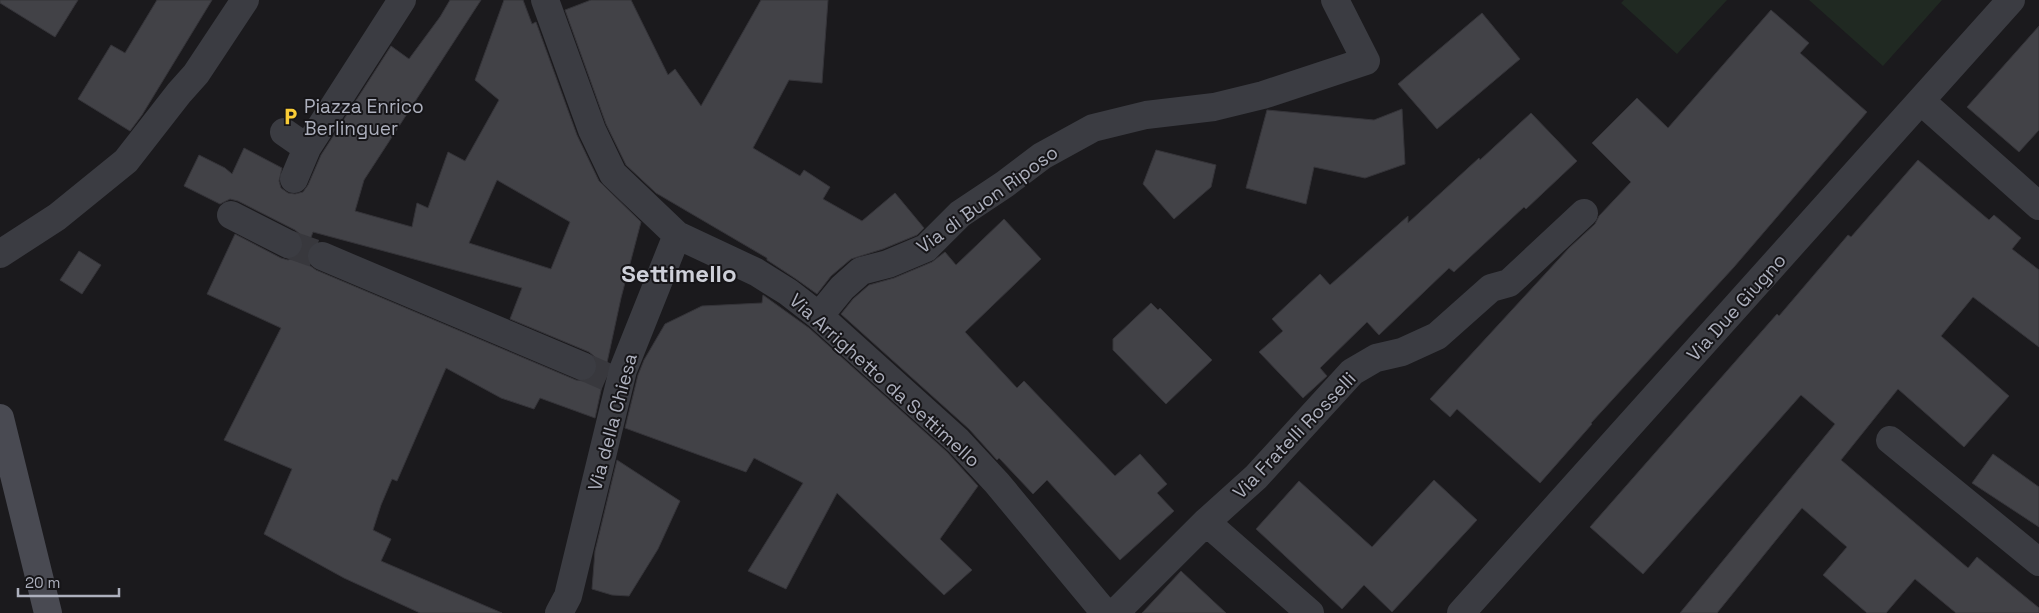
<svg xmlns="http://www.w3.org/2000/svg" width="2039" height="613" font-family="'Space Grotesk',sans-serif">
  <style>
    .green { fill: #202922 }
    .building { fill: #424247; stroke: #353439; fill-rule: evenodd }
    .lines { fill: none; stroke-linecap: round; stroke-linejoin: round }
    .minor-tunnel { stroke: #38383d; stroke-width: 28; stroke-dasharray: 28 14; stroke-linecap: butt }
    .minor { stroke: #3b3c42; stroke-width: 28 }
    .secondary { stroke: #494a52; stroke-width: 28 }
    .labels { text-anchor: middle; stroke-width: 4; stroke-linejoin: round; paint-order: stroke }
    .poi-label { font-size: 19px; fill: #adb0bd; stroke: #161518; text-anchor: start }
    .street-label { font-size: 19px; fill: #adb0bd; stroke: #161518 }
    .district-label { font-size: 24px; font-weight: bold; fill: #ced0d9; stroke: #161518 }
  </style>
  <rect width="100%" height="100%" fill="#1b1a1d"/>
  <path class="green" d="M 1624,0 L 1727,0 L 1677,54 L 1621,3 Z
    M 1809,0 L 1942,0 L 1883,66 Z"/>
  <path class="building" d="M 0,0 L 78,0 L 55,37 L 0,3 Z
    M 157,0 L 212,0 L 142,115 L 130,131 L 78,99 L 111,45 L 125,53 Z
    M 450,0 L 481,0 L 364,180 L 355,211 L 412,227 L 417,203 L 428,208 L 448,152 L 465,161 L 499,100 L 475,80 L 504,0 L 523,0 L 532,24 L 536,22 L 577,135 L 599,181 L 641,222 L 621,298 L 595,418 L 540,398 L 534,409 L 501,398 L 446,368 L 397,481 L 392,479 L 381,505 L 373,530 L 391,539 L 381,561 L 502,613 L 420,613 L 344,578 L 264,534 L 292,469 L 224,440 L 281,328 L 207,294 L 235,234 L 281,258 L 288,260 L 296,257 L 302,251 L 304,243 L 301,235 L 295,230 L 238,201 L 230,199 L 220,204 L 184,186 L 199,155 L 225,168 L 232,174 L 244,148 L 282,168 L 279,181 L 281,188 L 288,193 L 295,194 L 303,192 L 308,185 L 321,155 L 391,46 L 409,59 L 440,17 ZM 497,180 L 570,222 L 551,269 L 469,243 ZM 313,232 L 522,288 L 510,319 L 589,352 L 595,357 L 597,364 L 596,373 L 591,379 L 584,381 L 576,380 L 316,270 L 309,265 L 306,251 Z
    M 591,0 L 631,0 L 668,75 L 675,69 L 701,106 L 761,0 L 828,0 L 822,83 L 789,80 L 753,148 L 800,176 L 804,170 L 830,187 L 823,199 L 862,221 L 895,193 L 924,228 L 917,235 L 883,249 L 851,259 L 831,276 L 817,294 L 796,279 L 767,260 L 767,258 L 656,193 L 626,165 L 606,124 L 565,10 Z
    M 1771,10 L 1809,43 L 1800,53 L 1867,112 L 1734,267 L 1591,423 L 1592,424 L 1540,483 L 1457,409 L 1450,417 L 1430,399 L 1569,248 L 1595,224 L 1599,216 L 1631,182 L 1592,143 L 1637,98 L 1668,128 Z
    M 1482,13 L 1520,59 L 1437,129 L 1398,84 Z
    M 2039,26 L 2039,130 L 2019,152 L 1967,107 Z
    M 1402,109 L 1405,164 L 1365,178 L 1314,167 L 1306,204 L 1246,188 L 1267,110 L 1374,120 Z
    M 1531,113 L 1577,161 L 1526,209 L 1524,207 L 1454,272 L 1449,268 L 1379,335 L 1367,322 L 1320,368 L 1327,376 L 1303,398 L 1259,352 L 1283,331 L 1272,319 L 1320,274 L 1330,285 L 1408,216 L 1408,223 L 1479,158 L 1480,160 Z
    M 1156,150 L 1216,165 L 1211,187 L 1174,219 L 1143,184 Z
    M 1918,160 L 1989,220 L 1994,215 L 2021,238 L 2012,249 L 2039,270 L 2039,347 L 1973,297 L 1941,336 L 2009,396 L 1964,447 L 1898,389 L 1841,460 L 1968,568 L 1977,557 L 2039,608 L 2039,613 L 1956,613 L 1915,579 L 1886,613 L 1867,613 L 1823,575 L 1847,547 L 1802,508 L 1717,613 L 1680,613 L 1835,424 L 1801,395 L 1643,574 L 1590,527 L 1777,314 L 1779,316 L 1848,235 L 1851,237 Z
    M 1004,219 L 1041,259 L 965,332 L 1017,388 L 1024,381 L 1115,476 L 1140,454 L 1167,484 L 1157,493 L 1174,511 L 1120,560 L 1047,480 L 1033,494 L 999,458 L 997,460 L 969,429 L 841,314 L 853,299 L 869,285 L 894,278 L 932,262 L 945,252 L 956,265 Z
    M 79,251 L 101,265 L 82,294 L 60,280 Z
    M 763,295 L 809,328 L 947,452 L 978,486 L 940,539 L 972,570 L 944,595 L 837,493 L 786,589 L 748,571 L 803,483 L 754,458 L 746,472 L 625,428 L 638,375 L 644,360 L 665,324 L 702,306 L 762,303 Z
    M 1151,303 L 1158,310 L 1160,308 L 1212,360 L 1166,404 L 1113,350 L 1113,339 Z
    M 1993,454 L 2039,487 L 2039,527 L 1972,483 Z
    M 617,460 L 680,501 L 658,549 L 629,596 L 612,595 L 592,589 L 595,551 Z
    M 1434,480 L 1477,520 L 1392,612 L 1364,585 L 1342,609 L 1256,529 L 1299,481 L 1372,547 Z
    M 1181,571 L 1226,613 L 1142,613 Z"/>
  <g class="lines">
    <path class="minor-tunnel" d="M 288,244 L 322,256
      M 582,366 L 607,377"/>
    <path class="minor" d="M 545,0 L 592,130 L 613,174 L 677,235 L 756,272 L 788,292 L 819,316 L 958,441 L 997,483 L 1105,613
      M 1921,101 L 2039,206
      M 284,132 L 307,148 L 294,179
      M 307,148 L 402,0
      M 231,215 L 288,244
      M 0,254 L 57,217 L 126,161 L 179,93 L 196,74 L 245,0
      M 322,256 L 582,366
      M 819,316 L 842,288 L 861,271 L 888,264 L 926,248 L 960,214 L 1005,184 L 1042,156 L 1093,128 L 1146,115 L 1214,107 L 1263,95 L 1366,61 L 1335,0
      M 1890,440 L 2039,562
      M 1206,522 L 1310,613
      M 559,613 L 568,596 L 623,370 L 677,235
      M 1115,613 L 1206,522 L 1256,477 L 1352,372 L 1376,358 L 1402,352 L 1437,336 L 1491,288 L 1509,283 L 1584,213
      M 1461,613 L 2011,0"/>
    <path class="secondary" d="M 0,418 L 48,613"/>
  </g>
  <defs>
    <symbol id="parking-bare" viewBox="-9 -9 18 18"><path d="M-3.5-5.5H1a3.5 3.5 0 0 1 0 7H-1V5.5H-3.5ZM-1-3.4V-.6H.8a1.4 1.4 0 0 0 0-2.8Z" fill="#f9cc36" stroke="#161518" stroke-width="2.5" paint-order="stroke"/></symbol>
  </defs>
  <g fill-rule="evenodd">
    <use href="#parking-bare" x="278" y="104" width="25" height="25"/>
  </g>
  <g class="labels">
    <g class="poi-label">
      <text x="304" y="113">Piazza Enrico<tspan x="304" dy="22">Berlinguer</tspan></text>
    </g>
    <g class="street-label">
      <text transform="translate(987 199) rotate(-36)" y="7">Via di Buon Riposo</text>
      <text transform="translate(1736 307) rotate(-48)" y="7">Via Due Giugno</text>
      <text transform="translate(885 380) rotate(42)" y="7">Via Arrighetto da Settimello</text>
      <text transform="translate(612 422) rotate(-75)" y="7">Via della Chiesa</text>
      <text transform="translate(1294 435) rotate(-46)" y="7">Via Fratelli Rosselli</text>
    </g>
    <g class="district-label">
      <text x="679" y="282">Settimello</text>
    </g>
  </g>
  <path d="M18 588v8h101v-8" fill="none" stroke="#adb0bd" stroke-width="2.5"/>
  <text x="25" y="588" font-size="15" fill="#adb0bd" stroke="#161518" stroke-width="4" paint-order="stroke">20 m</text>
</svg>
